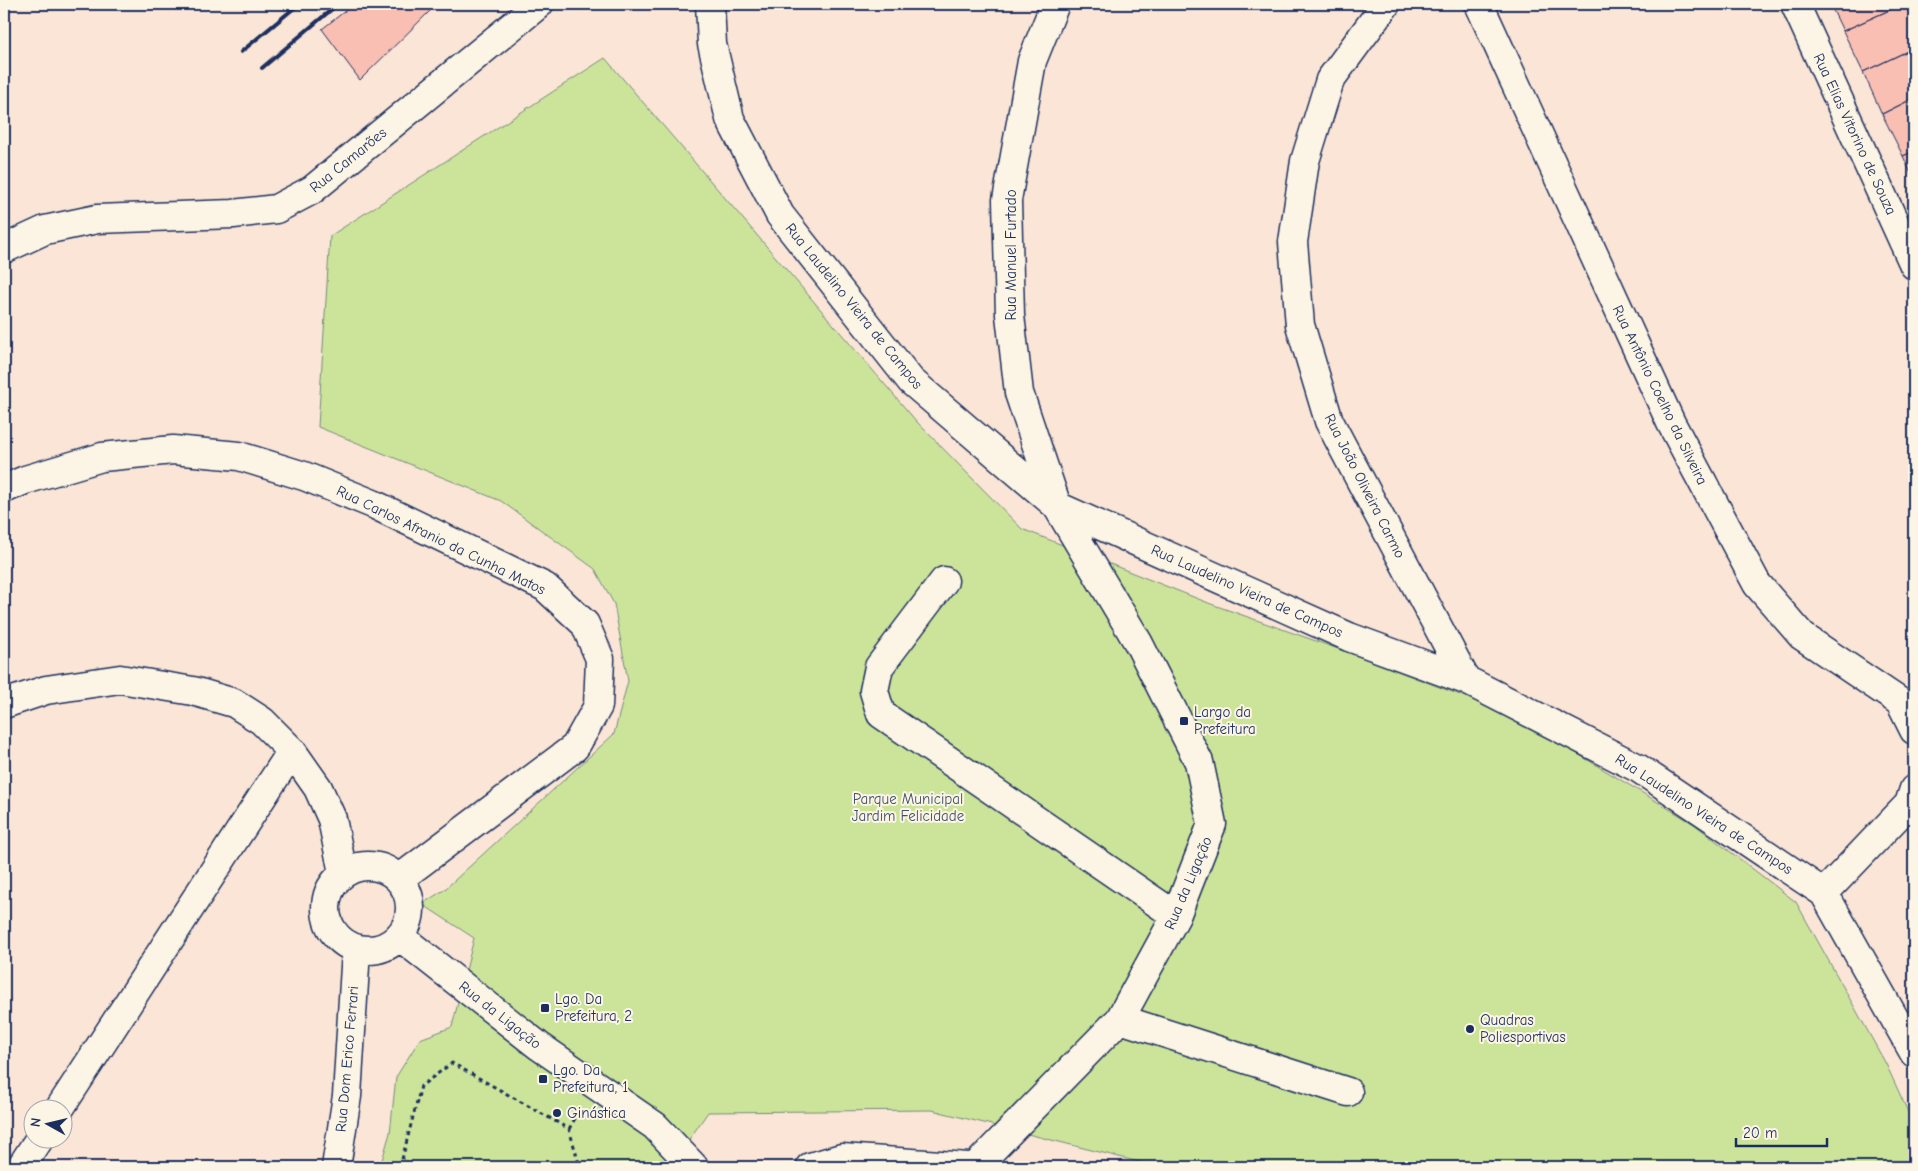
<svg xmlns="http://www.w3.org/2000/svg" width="1918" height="1171" font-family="'Comic Neue',sans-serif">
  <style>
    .green { fill: #cce49a; stroke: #748a7c }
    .building { fill: #fabfb3; stroke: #1b2f5e }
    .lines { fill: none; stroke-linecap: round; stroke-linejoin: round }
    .minor-casing { stroke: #1b2f5e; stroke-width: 31 }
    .path { stroke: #1b2f5e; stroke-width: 3; stroke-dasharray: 4 4; stroke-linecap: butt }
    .minor { stroke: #fcf5e5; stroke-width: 28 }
    .rail { stroke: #1b2f5e; stroke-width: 4 }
    .poi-dot { fill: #1b2f5e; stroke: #fcf5e5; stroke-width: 2 }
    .labels { text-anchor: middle; stroke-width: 4; stroke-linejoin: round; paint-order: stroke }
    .street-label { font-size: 15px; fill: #1b2f5e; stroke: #fcf5e5 }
    .poi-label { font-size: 15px; fill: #1b2f5e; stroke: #fcf5e5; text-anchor: start }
    .park-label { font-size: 15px; fill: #3e536a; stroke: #fcf5e5 }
  </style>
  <rect width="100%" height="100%" fill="#fbe5d6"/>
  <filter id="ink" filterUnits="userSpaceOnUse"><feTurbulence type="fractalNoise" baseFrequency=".02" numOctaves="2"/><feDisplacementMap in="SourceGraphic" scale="10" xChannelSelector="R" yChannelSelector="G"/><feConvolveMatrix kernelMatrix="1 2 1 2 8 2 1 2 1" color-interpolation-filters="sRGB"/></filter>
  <g filter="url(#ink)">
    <path class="green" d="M 605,58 L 917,422 L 1022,529 L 1211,604 L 1347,652 L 1513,715 L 1694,824 L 1796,902 L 1886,1064 L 1914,1125 L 1914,1167 L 1159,1167 L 932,1110 L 708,1112 L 670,1167 L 380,1167 L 390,1133 L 396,1077 L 420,1039 L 452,1027 L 474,938 L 422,904 L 444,890 L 614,734 L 628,681 L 614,604 L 595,569 L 501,501 L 318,427 L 330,236 Z"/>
    <path class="building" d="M 354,4 L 437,4 L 360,80 L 322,29 Z
      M 1830,4 L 1903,4 L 1843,31 Z
      M 1903,4 L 1914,4 L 1914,48 L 1863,72 L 1843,31 Z
      M 1914,48 L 1914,98 L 1882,114 L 1863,72 Z
      M 1914,98 L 1914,151 L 1903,156 L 1882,114 Z
      M 1914,151 L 1914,180 L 1903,156 Z"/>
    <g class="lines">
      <defs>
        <path id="minor" d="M 710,4 L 712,44 L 730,119 L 780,215 L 911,381 L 1057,506 L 1349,637 L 1466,680 L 1638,768 L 1824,893 L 1914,1053
          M 1386,4 L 1330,80 L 1305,161 L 1293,242 L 1300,325 L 1329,421 L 1466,680
          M 1479,4 L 1671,423 L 1757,584 L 1802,636 L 1900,702 L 1914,730
          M 1795,4 L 1914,265
          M 4,249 L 45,230 L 97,219 L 233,214 L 276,209 L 312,190 L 539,4
          M 4,489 L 25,480 L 102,457 L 173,450 L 239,456 L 304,476 L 373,504 L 545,587 L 585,624 L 600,659 L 598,706 L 575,747 L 399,879
          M 944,581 L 879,667 L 874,691 L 881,714 L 1176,916
          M 4,704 L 46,690 L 120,679 L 193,691 L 234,703 L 262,721 L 292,751 L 318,788 L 332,819 L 343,873
          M326 908a42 42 0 1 1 84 0a42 42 0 1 1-84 0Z
          M 1824,893 L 1909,804 L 1914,789
          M 399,936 L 539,1046 L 655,1126 L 694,1167
          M 1120,1019 L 1348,1092
          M 60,1108 L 292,751
          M 21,1167 L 40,1138
          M 336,1167 L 347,1096 L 356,950
          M 810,1167 L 842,1158 L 968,1167
          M 975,1167 L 1120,1019 L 1176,916 L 1212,824 L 1199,762 L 1139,644 L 1057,506 L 1019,393 L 1010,315 L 1007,200 L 1032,61 L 1055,4"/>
      </defs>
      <use href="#minor" class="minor-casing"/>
      <path class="path" d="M 569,1129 L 580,1110
        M 400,1167 L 421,1086 L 452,1063 L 569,1129 L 580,1167"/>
      <use href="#minor" class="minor"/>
      <path class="rail" d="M 4,7 L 9,4
        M 241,52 L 299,4
        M 262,68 L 338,4"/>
    </g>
  </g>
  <g class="poi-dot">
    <rect x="1179" y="716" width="10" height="10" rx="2.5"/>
    <rect x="540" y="1003" width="10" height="10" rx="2.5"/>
    <circle cx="1470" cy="1029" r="5"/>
    <rect x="538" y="1074" width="10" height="10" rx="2.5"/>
    <circle cx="557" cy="1113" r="5"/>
  </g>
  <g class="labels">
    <g class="street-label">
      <text transform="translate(1855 134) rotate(65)" y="5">Rua Elias Vitorino de Souza</text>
      <text transform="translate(348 160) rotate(-39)" y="5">Rua Camarões</text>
      <text transform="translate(1011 255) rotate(-90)" y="5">Rua Manuel Furtado</text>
      <text transform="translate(854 306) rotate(51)" y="5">Rua Laudelino Vieira de Campos</text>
      <text transform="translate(1660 395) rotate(64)" y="5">Rua Antônio Coelho da Silveira</text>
      <text transform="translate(1365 486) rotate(63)" y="5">Rua João Oliveira Carmo</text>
      <text transform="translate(441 540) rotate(26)" y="5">Rua Carlos Afranio da Cunha Matos</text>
      <text transform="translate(1247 591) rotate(24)" y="5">Rua Laudelino Vieira de Campos</text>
      <text transform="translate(1704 814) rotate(33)" y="5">Rua Laudelino Vieira de Campos</text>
      <text transform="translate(1188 883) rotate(-67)" y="5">Rua da Ligação</text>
      <text transform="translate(500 1015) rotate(38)" y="5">Rua da Ligação</text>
      <text transform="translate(347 1059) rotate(-85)" y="5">Rua Dom Erico Ferrari</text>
    </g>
    <g class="poi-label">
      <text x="1194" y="717">Largo da<tspan x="1194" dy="17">Prefeitura</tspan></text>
      <text x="555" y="1004">Lgo. Da<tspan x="555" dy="17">Prefeitura, 2</tspan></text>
      <text x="1480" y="1025">Quadras<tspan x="1480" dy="17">Poliesportivas</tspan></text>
      <text x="553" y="1075">Lgo. Da<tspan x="553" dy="17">Prefeitura, 1</tspan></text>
      <text x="567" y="1118">Ginástica</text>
    </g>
    <g class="park-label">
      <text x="908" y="804">Parque Municipal<tspan x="908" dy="17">Jardim Felicidade</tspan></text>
    </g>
  </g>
  <rect width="1918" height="1171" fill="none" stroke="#fcf5e5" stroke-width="20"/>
  <rect x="10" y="10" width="1898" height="1151" fill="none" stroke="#1b2f5e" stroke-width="2" filter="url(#ink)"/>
  <g transform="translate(48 1124) rotate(278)"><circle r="24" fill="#fcf5e5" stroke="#a2a6af"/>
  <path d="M0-4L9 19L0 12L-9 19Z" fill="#1b2f5e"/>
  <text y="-8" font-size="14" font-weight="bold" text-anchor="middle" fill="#1b2f5e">N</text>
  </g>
  <path d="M1736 1138v8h91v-8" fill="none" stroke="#1b2f5e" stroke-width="2.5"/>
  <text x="1743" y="1138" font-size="15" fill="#1b2f5e" stroke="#fcf5e5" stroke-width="4" paint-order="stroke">20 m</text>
</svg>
